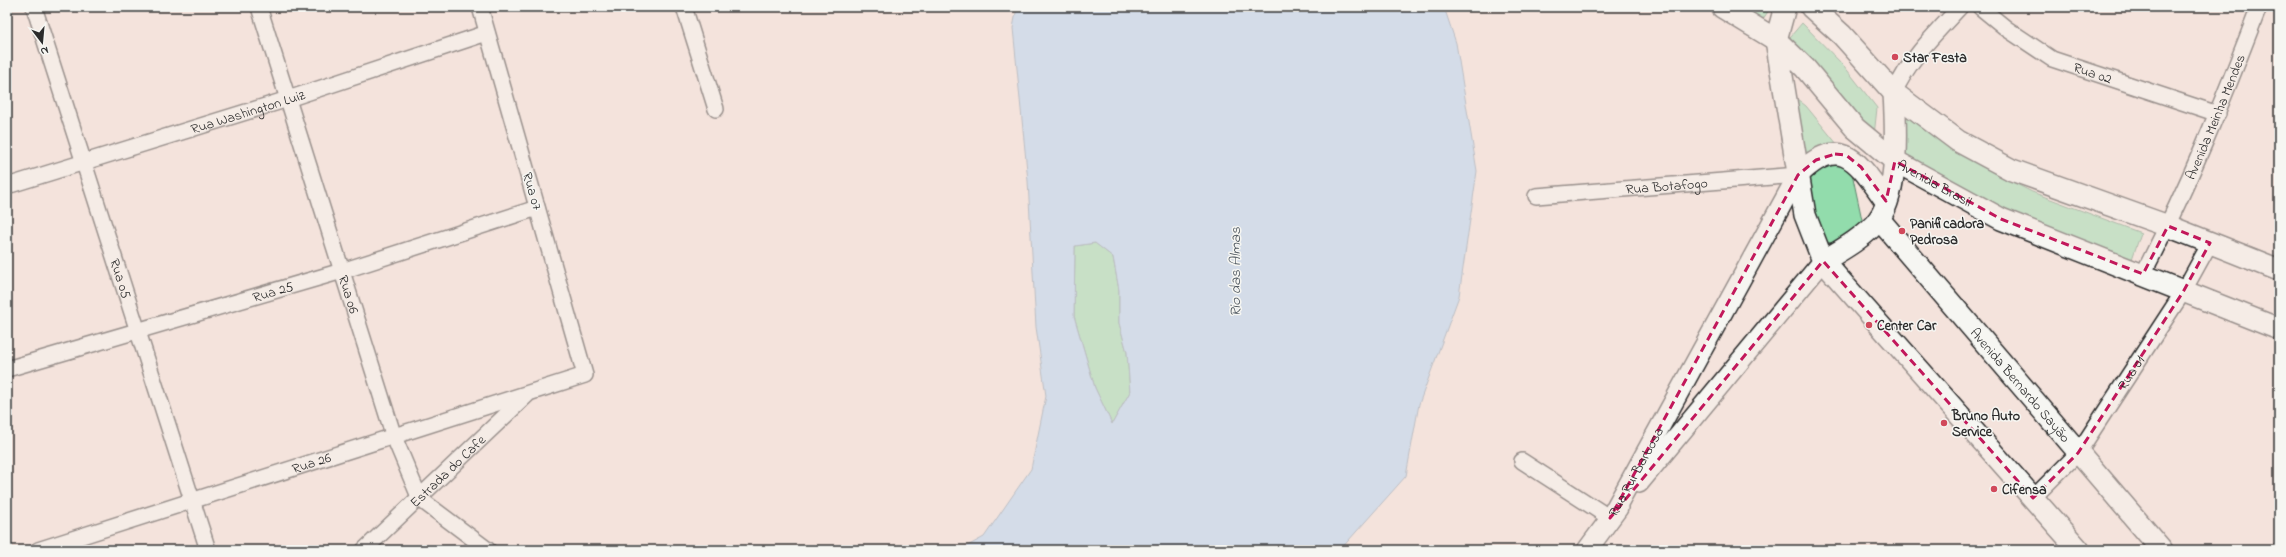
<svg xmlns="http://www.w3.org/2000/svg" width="2286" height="557" font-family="'Indie Flower',sans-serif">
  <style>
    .green { fill: #92dcac; stroke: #5e846c }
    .water { fill: #add3f6; stroke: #7990a5; fill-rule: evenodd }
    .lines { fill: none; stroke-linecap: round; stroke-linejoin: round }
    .minor-casing { stroke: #2b2b2b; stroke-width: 18 }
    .tertiary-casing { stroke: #2b2b2b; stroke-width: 22 }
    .secondary-casing { stroke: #2b2b2b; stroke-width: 24 }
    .minor { stroke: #f6f6f2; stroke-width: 15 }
    .tertiary { stroke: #f6f6f2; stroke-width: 19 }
    .secondary { stroke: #f6f6f2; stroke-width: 21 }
    .marked { fill: none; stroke: #c2185b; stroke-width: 3; stroke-dasharray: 8 5; stroke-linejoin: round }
    .poi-dot { fill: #d1495b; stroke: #f6f6f2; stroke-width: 1.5 }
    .labels { text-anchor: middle; stroke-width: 3; stroke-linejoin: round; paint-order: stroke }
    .poi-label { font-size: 14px; font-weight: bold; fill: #2b2b2b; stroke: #f6f6f2; text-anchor: start }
    .street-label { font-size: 14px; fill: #2b2b2b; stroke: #f6f6f2 }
    .water-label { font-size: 15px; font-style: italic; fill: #4c555e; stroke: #f6f6f2 }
  </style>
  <rect width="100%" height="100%" fill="#f4e3dc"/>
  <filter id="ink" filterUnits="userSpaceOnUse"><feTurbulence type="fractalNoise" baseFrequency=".025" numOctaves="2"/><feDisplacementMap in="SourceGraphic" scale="8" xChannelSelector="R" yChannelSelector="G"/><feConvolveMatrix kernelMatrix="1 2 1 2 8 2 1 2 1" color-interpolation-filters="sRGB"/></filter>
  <g filter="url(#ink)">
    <path class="green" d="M 1732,7 L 1771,7 L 1759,25 Z
      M 1802,23 L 1844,66 L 1877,108 L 1874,136 L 1785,43 Z
      M 1788,92 L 1806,106 L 1842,150 L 1801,164 Z
      M 1898,108 L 1979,165 L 2032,192 L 2141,233 L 2131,262 L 2008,216 L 1899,158 Z
      M 1829,157 L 1850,164 L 1864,229 L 1837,243 L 1822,242 L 1807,214 L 1809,171 Z
      M 1095,243 L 1113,257 L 1119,290 L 1119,323 L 1127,352 L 1130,392 L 1112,424 L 1095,388 L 1074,316 L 1075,246 Z"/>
    <path class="water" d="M 1017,7 L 1444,7 L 1456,43 L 1477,171 L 1459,296 L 1419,404 L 1406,476 L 1340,550 L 960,550 L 984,537 L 1031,469 L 1046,396 L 1036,327 L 1028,181 L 1013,28 ZM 1095,243 L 1113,257 L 1119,290 L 1119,323 L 1127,352 L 1130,392 L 1112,424 L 1095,388 L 1074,316 L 1075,246 Z"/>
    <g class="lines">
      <defs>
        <g id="minor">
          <path id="s1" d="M 34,7 L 208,550"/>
          <path id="s2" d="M 259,7 L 394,437 L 420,499 L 488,550"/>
          <path d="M 684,7 L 716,109"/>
          <path id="s3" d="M 1980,7 L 2007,29 L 2052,59 L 2218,114"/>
          <path d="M 1894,93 C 1909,59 1935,34 1960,7"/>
          <path id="s4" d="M 7,186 L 288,99 L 487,33"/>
          <path id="s5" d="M 1536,196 L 1798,175"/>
          <path id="s6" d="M 2143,274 C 2188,188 2224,98 2259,7"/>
          <path id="s7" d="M 7,369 L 342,271 L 537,208"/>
          <path d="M 1522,461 L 1610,518"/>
          <path id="s8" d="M 2033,498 L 2078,453 L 2183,292 L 2210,243"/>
          <path id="s9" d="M 38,550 L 585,375 L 480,7"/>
          <path id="s10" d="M 364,550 L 527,395"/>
        </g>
        <g id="tertiary">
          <path d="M 1639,483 L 1823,261"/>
          <path id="s11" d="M 1610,518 L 1798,175"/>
          <path d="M 1587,550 L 1618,508"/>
        </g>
        <g id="secondary">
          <path id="s12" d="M 1722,7 L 1776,40 L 1805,68 L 1855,128 L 1895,161 L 2001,219 L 2279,329"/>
          <path d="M 1785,7 L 1776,40 L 1805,215 L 1823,261 L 2079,550"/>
          <path d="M 1811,7 L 1842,35 L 1894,93 L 1958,141 L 2012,170 L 2168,226 L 2279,270"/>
          <path d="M 1798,175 C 1842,131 1859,164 1886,201"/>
          <path id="s13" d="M 1879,219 L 2162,550"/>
          <path d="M 1823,261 C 1840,251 1868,235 1879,219 C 1899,190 1896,127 1894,93"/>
        </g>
      </defs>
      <use href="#minor" class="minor-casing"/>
      <use href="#tertiary" class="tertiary-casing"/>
      <use href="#secondary" class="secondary-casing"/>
      <use href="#minor" class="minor"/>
      <use href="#tertiary" class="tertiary"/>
      <use href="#secondary" class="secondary"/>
    </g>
  </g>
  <path d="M0 0H2286V557H0ZM 1835,154 L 1846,155 L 1861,167 L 1886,201 L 1895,161 L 2001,219 L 2143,274 L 2168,226 L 2210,243 L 2183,292 L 2078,453 L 2033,498 L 1823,261 L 1610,518 L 1798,175 L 1816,160 Z" fill="#f4e3dc" fill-opacity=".55" fill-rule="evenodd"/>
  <path class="marked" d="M 1835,154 L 1846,155 L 1861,167 L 1886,201 L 1895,161 L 2001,219 L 2143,274 L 2168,226 L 2210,243 L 2183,292 L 2078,453 L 2033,498 L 1823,261 L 1610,518 L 1798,175 L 1816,160 Z"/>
  <g class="poi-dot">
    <circle cx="1895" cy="57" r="4"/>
    <circle cx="1902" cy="231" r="4"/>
    <circle cx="1869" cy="325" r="4"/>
    <circle cx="1944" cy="423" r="4"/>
    <circle cx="1994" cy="489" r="4"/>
  </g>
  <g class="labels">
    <g class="poi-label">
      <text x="1903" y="62">Star Festa</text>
      <text x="1910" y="228">Panificadora<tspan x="1910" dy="16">Pedrosa</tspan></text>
      <text x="1877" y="330">Center Car</text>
      <text x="1952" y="420">Bruno Auto<tspan x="1952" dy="16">Service</tspan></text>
      <text x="2002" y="494">Cifensa</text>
    </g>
    <g class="street-label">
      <text dy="5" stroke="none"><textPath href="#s3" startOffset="132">Rua 02</textPath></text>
      <text dy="5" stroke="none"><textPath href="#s4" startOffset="252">Rua Washington Luiz</textPath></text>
      <text dy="5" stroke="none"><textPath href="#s6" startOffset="173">Avenida Meinha Mendes</textPath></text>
      <text dy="5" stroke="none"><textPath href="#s12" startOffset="279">Avenida Brasil</textPath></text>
      <text dy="5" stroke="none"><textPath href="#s5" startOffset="131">Rua Botafogo</textPath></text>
      <text transform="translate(533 191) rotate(74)" y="5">Rua 07</text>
      <text dy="5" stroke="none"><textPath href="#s1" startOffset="285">Rua 05</textPath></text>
      <text dy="5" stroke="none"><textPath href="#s7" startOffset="277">Rua 25</textPath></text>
      <text dy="5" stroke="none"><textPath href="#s2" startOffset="301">Rua 06</textPath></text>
      <text dy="5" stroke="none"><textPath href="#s8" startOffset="160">Rua 01</textPath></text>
      <text dy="5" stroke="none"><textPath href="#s13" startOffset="218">Avenida Bernardo Sayão</textPath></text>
      <text dy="5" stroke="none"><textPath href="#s9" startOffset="287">Rua 26</textPath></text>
      <text dy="5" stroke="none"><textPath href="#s11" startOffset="53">Rua Rui Barbosa</textPath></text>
      <text dy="5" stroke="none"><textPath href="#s10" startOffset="115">Estrada do Cafe</textPath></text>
    </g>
    <g class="water-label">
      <text transform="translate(1235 272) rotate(-90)" y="5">Rio das Almas</text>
    </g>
  </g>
  <rect width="2286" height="557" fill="none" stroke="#f6f6f2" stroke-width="24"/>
  <rect x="12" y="12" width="2262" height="533" fill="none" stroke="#2b2b2b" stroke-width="1.5" filter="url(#ink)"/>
  <g transform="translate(42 42) rotate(164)" stroke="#f6f6f2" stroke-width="3" paint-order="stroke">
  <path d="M0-3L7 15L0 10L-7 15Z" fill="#2b2b2b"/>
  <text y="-6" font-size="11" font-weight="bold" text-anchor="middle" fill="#2b2b2b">N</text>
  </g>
</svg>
